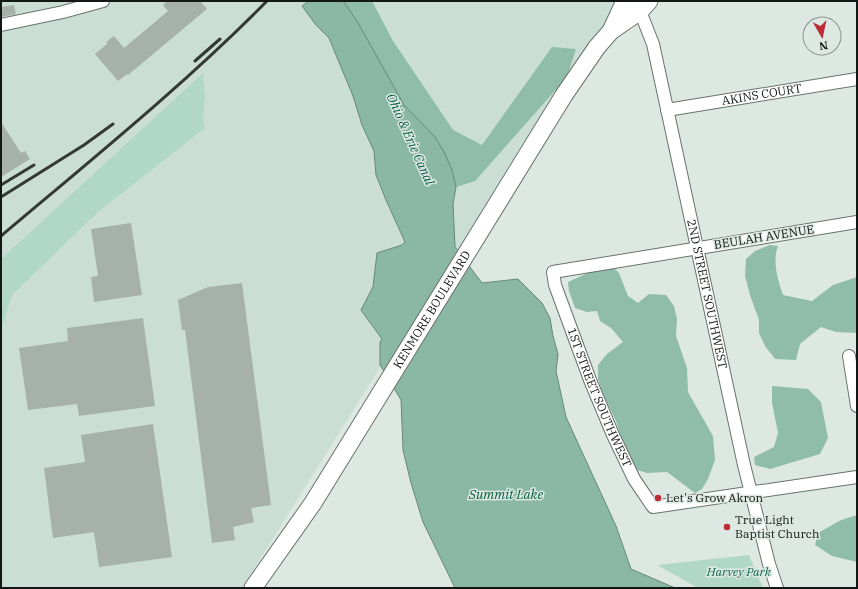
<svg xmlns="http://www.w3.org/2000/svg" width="858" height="589" font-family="'IBM Plex Serif',serif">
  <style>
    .built { fill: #cbded6 }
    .green { fill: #b1d8c7 }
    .forest { fill: #8fbdaa }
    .water { fill: #8ab8a5; stroke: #66887a }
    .building { fill: #a6b1ac }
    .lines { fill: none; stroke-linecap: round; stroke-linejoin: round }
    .street-casing { stroke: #68726e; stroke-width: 14 }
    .secondary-casing { stroke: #68726e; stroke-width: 19 }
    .street { stroke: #fff; stroke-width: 12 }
    .secondary { stroke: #fff; stroke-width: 17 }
    .rail { stroke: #343937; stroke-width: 3 }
    .poi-dot { fill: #bc2b36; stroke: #dde8e3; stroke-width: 1.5 }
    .labels { text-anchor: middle; stroke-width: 3; stroke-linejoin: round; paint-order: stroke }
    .street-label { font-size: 12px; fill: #131715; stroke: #dde8e3 }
    .poi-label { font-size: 12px; fill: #131715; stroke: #dde8e3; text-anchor: start }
    .park-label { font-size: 12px; font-style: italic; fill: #14674e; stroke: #dde8e3 }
    .water-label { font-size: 13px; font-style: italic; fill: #005c44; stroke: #dde8e3 }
  </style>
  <rect width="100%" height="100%" fill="#dde8e3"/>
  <path class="built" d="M 1,1 L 627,1 L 408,323 L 242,588 L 1,588 Z"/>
  <path class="green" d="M 203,73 L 205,95 L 203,117 L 205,128 L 98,212 L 12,295 L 1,330 L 1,259 Z
    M 749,555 L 763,588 L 698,588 L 657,565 Z"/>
  <path class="forest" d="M 343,1 L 372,1 L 393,41 L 453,130 L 482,145 L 552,47 L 576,49 L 567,77 L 475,181 L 456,187 L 452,170 L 435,137 L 404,105 L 357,21 Z
    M 770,245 L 778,246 C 772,261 778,281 783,295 L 812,301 L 833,285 L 857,277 L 857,333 L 836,332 L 821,327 L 800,344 L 796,360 L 775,359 L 765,346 L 759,333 L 759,320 L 750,295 L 745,276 L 746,259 L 755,251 Z
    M 614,268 L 619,273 L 628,296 L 638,303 L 649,294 L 666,295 L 674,306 L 677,319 L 676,336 L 687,368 L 688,392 L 713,436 L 715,460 L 708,479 L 702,489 L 695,493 L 667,472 L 647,473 L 637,470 L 625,451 L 616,421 L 603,394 L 598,379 L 598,365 L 607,354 L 623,342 L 611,328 L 600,321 L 597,311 L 587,312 L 575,308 L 569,291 L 568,282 L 590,272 Z
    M 772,386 L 808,389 L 821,402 L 828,438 L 820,454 L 770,469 L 755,465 L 754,457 L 774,447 L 778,433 L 772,403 Z
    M 857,515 L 857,563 L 857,562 L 832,556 L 815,545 L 818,533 L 841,520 Z"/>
  <path class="water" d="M 309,1 L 343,1 L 357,21 L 404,105 L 435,137 L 444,152 L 452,170 L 456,187 L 453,204 L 455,247 L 482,283 L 518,279 L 542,303 L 550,318 L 553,336 L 558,354 L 556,371 L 566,417 L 616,526 L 631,569 L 675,588 L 455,588 L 423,522 L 411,483 L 403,450 L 401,400 L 380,365 L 380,342 L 382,339 L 361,310 L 373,287 L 377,253 L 402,245 L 405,242 L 386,200 L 376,175 L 374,151 L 362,125 L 353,96 L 329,38 L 316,25 L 302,6 Z"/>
  <path class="building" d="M 167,1 L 200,1 L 207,9 L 128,75 L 127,74 L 118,81 L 95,54 L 107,44 L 106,42 L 114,36 L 124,48 L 168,11 L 163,5 Z
    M 14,5 L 16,14 L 1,17 L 1,7 Z
    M 1,122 L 21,153 L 25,151 L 30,159 L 1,177 Z
    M 131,223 L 142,295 L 94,302 L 91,277 L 98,276 L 91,229 Z
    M 242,283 L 271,505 L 251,508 L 254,522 L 233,527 L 235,540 L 212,543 L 185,330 L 182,330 L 178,300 L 208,287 Z
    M 143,318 L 155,406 L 79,416 L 77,404 L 28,410 L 19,348 L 68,341 L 67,328 Z
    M 153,424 L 172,557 L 99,567 L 94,532 L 53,538 L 44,468 L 85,462 L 81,435 Z"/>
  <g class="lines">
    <defs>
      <g id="street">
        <path id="s1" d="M 636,1 L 653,44 L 744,465 L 769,564 L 777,588"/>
        <path d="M 1,25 L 63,12 L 103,1"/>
        <path id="s2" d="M 667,110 L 857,79"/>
        <path id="s3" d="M 857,222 L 553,272 L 555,285 L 590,380 L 613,435 L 634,479 L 653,507 L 857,477"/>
        <path d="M 849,356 L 857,406"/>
      </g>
      <g id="secondary">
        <path d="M 611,31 L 625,1"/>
        <path id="s4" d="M 253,588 L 313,503 L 564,95 L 597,47 L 611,31 L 640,11 L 649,1"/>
      </g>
    </defs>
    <use href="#street" class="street-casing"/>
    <use href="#secondary" class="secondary-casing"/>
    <use href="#street" class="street"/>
    <use href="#secondary" class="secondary"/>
    <path class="rail" d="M 195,61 L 220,39
      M 1,185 L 34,165
      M 1,197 L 84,145 L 113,124
      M 1,236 C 91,160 184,85 267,1"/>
  </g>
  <g class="poi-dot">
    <circle cx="658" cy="498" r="4"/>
    <circle cx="727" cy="527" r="4"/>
  </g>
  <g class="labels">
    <g class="street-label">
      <text dy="4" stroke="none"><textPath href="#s2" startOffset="96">AKINS COURT</textPath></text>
      <text transform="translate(764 237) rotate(-9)" y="4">BEULAH AVENUE</text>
      <text dy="4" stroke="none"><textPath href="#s1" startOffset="302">2ND STREET SOUTHWEST</textPath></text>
      <text dy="4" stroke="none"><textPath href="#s4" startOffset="331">KENMORE BOULEVARD</textPath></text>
      <text dy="4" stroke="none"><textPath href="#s3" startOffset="442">1ST STREET SOUTHWEST</textPath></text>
    </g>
    <g class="poi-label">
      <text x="666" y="502">Let's Grow Akron</text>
      <text x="735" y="524">True Light<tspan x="735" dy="14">Baptist Church</tspan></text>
    </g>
    <g class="park-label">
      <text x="739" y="576">Harvey Park</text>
    </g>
    <g class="water-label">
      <text transform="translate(411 139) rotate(66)" y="5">Ohio &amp; Erie Canal</text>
      <text x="506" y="499">Summit Lake</text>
    </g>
  </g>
  <rect width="858" height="589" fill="none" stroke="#131715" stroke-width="4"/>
  <g transform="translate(822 36) rotate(171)"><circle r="19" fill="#dde8e3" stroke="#8c9491"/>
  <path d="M0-3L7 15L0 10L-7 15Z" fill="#bc2b36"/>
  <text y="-6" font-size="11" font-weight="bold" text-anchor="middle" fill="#131715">N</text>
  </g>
</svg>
